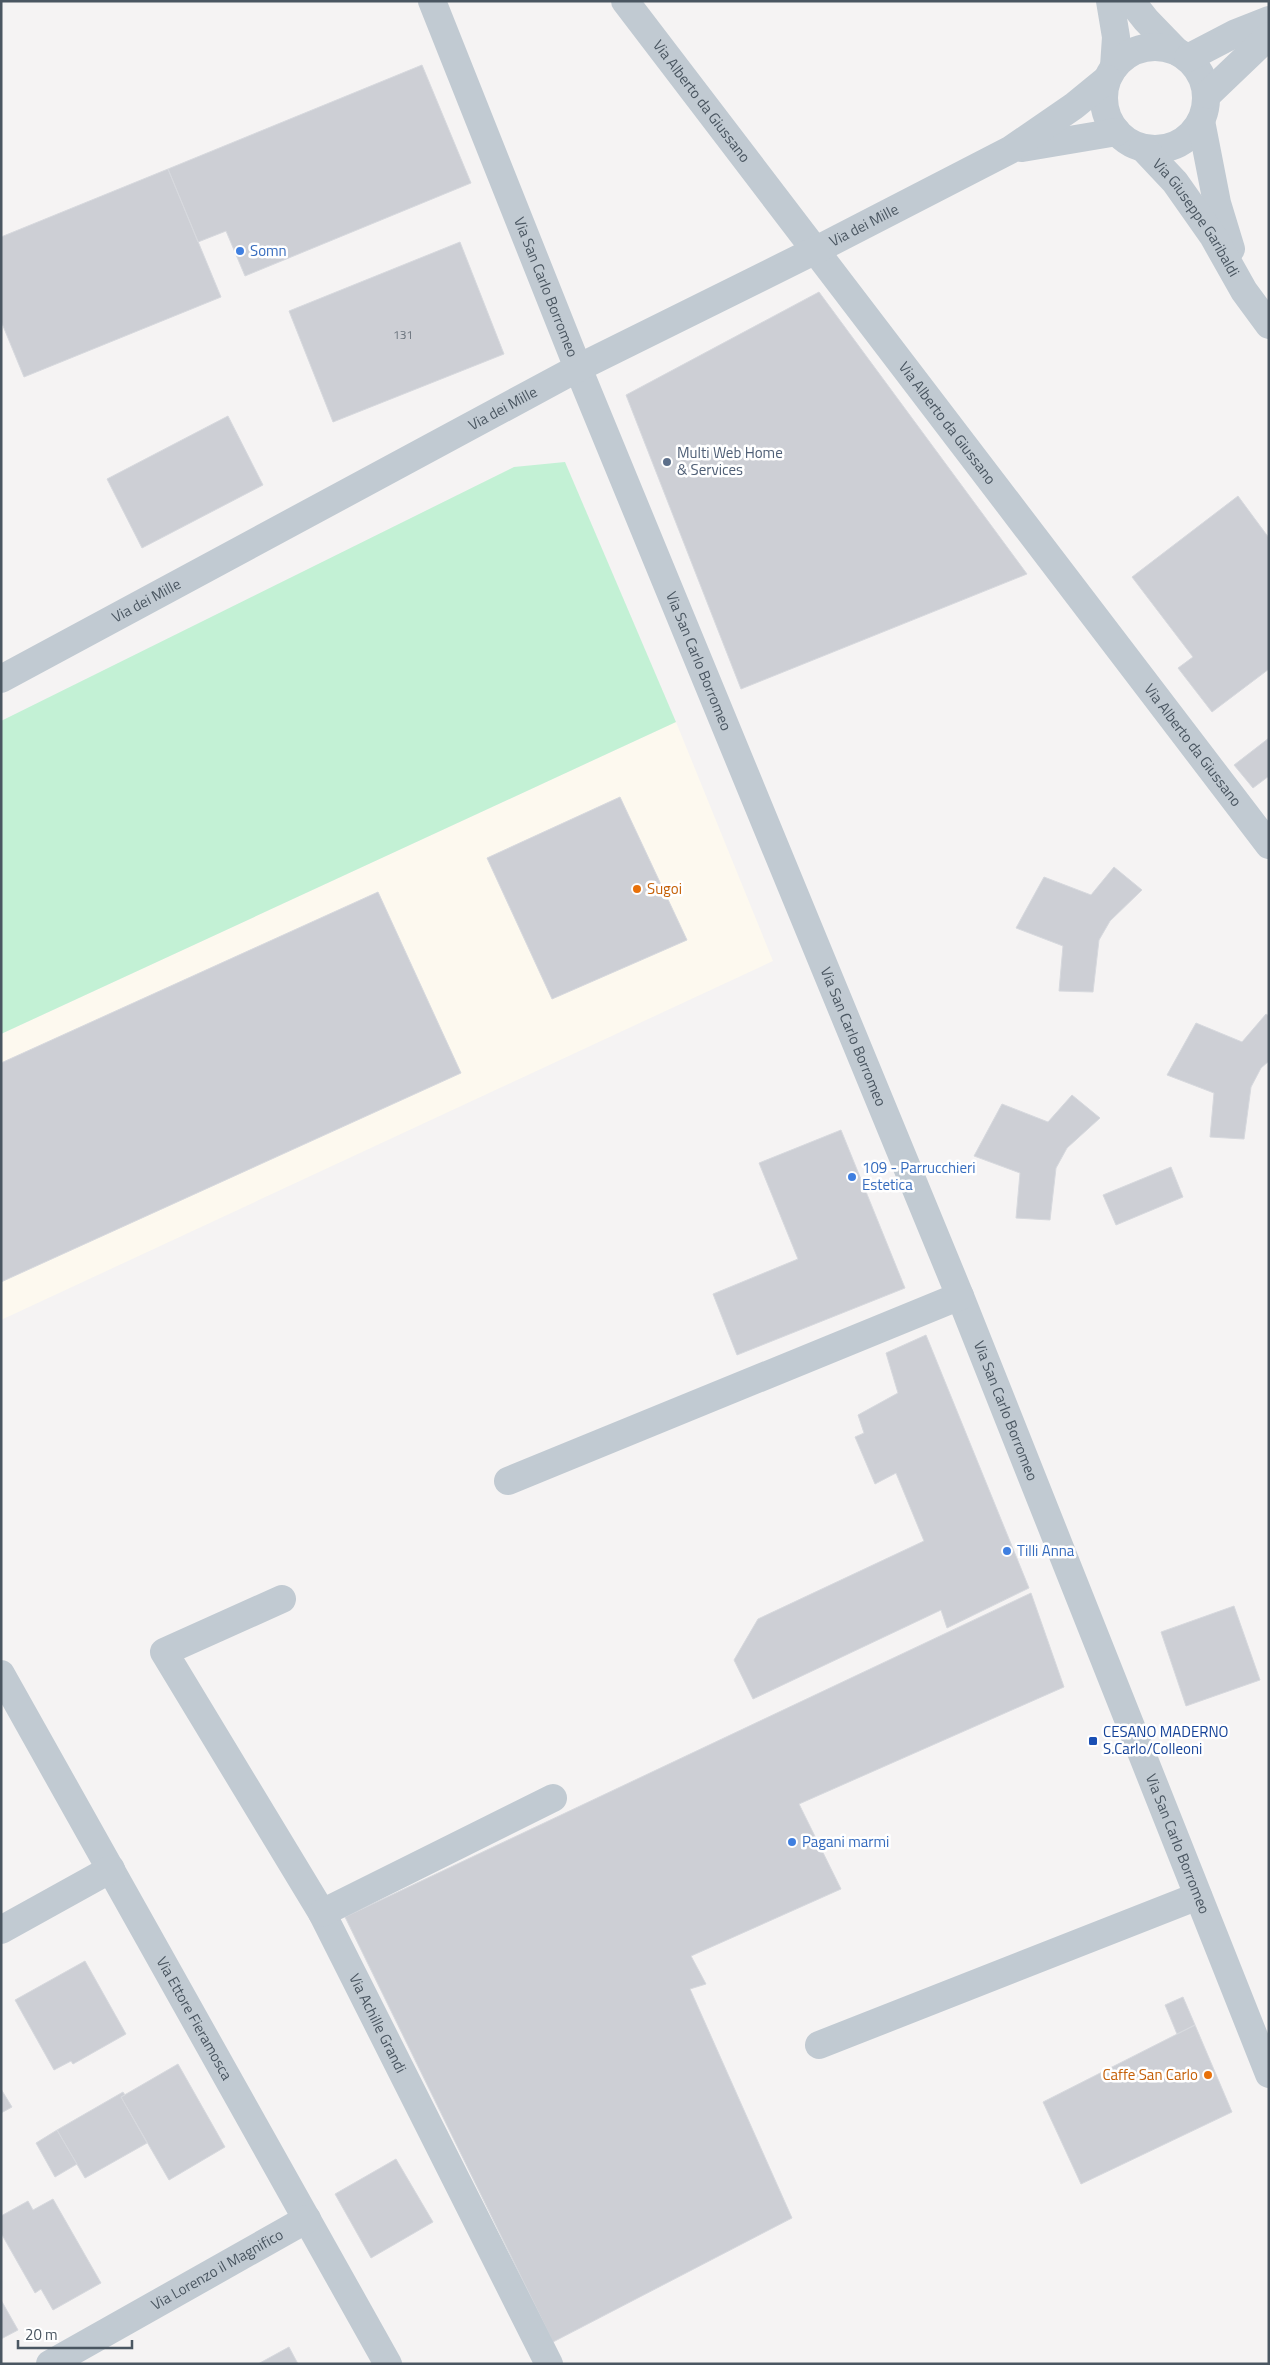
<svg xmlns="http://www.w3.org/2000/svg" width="1270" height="2365" font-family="'Titillium Web',sans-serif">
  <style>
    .commercial { fill: #fdf9ef }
    .green { fill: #c3f1d5 }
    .building { fill: #cdcfd5; stroke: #d7d9de }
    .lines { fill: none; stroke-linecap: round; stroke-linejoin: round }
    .minor { stroke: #c1cad2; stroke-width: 28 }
    .shop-dot { fill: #3f7fe0; stroke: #fff; stroke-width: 2 }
    .service-dot { fill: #5c6f8a; stroke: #fff; stroke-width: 2 }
    .food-dot { fill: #e8710a; stroke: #fff; stroke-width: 2 }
    .transit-dot { fill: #1a4fb4; stroke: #fff; stroke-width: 2 }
    .labels { text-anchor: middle; stroke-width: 5; stroke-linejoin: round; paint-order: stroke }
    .number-label { font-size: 12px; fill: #6b747e }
    .street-label { font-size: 15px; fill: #4a5661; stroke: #fff }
    .shop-label { font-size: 15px; fill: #366cbe; stroke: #fff; text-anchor: start }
    .service-label { font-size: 15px; fill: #4e5e75; stroke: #fff; text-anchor: start }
    .food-label { font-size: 15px; fill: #c56008; stroke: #fff; text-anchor: start }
    .transit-label { font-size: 15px; fill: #164399; stroke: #fff; text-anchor: start }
  </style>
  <rect width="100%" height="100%" fill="#f5f3f3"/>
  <path class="commercial" d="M 676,722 L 773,961 L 1,1320 L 1,1034 Z"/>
  <path class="green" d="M 565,462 L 676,722 L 1,1034 L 1,721 L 514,467 Z"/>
  <path class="building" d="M 422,65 L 471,183 L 245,276 L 226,231 L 198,242 L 168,169 Z
    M 168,169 L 221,297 L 24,377 L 1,321 L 1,237 Z
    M 460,242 L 504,354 L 333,422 L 289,311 Z
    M 819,292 L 1027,574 L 741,689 L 626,395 Z
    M 228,416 L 263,485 L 142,548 L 107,479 Z
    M 1238,496 L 1269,538 L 1269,669 L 1212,712 L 1178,668 L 1193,657 L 1132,577 Z
    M 1269,738 L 1269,776 L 1253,788 L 1234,765 Z
    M 620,797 L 687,940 L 552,999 L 487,858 Z
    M 1114,867 L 1142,890 L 1110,921 L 1099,940 L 1093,992 L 1059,991 L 1063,946 L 1016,928 L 1044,877 L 1091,895 Z
    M 378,892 L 461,1073 L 1,1282 L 1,1063 Z
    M 1266,1014 L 1269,1016 L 1269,1061 L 1261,1068 L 1251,1087 L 1244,1139 L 1210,1137 L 1214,1093 L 1167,1075 L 1196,1023 L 1242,1042 Z
    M 1072,1095 L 1100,1118 L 1067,1148 L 1056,1168 L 1050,1220 L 1016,1218 L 1020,1173 L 974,1156 L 1002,1104 L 1048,1122 Z
    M 841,1130 L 905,1288 L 737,1355 L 713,1294 L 798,1259 L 759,1163 Z
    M 1171,1167 L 1183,1197 L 1116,1225 L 1103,1195 Z
    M 926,1335 L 1029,1588 L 947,1628 L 941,1610 L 753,1699 L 734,1660 L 758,1619 L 924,1541 L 896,1473 L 875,1484 L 855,1437 L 864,1433 L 858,1415 L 898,1393 L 886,1353 Z
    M 1031,1593 L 1064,1687 L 799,1804 L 841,1889 L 691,1956 L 706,1984 L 690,1989 L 792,2218 L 553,2342 L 345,1917 Z
    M 1234,1606 L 1260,1680 L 1186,1706 L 1161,1632 Z
    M 85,1961 L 126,2034 L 73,2064 L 71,2061 L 54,2070 L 15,2000 Z
    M 1183,1997 L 1195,2025 L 1177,2034 L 1165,2005 Z
    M 1195,2025 L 1232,2112 L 1081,2184 L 1043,2102 Z
    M 178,2064 L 225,2147 L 169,2180 L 121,2097 Z
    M 1,2089 L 12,2107 L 1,2113 Z
    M 123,2092 L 125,2095 L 121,2097 L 147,2143 L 85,2178 L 57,2130 Z
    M 57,2130 L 77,2164 L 55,2177 L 36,2143 Z
    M 396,2159 L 433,2222 L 371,2258 L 335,2194 Z
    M 53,2199 L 101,2283 L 53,2310 L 41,2289 L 35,2293 L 1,2233 L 1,2216 L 28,2201 L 33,2210 Z
    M 1,2300 L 18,2330 L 1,2339 Z
    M 289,2347 L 298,2364 L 258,2364 Z"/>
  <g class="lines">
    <g class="minor">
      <path id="s1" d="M 432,1 L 578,368 L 960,1296 L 1269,2074"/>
      <path id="s2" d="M 625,1 L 1269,845"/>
      <path d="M 1110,1 L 1116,37 L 1114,67"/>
      <path d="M 1131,1 L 1146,20 L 1176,51"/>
      <circle cx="1155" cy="98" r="51"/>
      <path d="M 1188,58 L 1236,33 L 1269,20"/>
      <path d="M 1207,95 L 1269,36"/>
      <path d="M 1201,121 L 1217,203 L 1231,249"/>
      <path d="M 1022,148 L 1117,132"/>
      <path id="s3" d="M 1143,148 L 1175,182 L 1213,236 L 1244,291 L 1269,325"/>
      <path id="s4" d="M 1,679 L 578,368 L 816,250 L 1010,150 L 1074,106 L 1107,79"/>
      <path d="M 508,1481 L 960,1296"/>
      <path id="s5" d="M 282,1599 L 164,1652 L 322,1913 L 549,2364"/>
      <path id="s6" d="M 1,1674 L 388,2364"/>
      <path d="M 322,1913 L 553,1798"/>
      <path d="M 1,1930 L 111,1869"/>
      <path d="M 819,2045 L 1198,1896"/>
      <path id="s7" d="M 50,2364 L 307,2219"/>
    </g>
  </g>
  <g class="shop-dot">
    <circle cx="240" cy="251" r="5"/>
    <circle cx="852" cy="1177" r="5"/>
    <circle cx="1007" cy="1551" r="5"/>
    <circle cx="792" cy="1842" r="5"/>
  </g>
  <circle class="service-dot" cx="667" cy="462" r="5"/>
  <g class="food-dot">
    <circle cx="637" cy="889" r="5"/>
    <circle cx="1208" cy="2075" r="5"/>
  </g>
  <rect class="transit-dot" x="1088" y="1736" width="10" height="10" rx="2.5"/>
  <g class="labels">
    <g class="number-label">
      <text x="403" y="339">131</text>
    </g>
    <g class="street-label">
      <text dy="5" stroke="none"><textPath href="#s2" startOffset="126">Via Alberto da Giussano</textPath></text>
      <text dy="5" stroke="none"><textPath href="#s3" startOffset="88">Via Giuseppe Garibaldi</textPath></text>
      <text dy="5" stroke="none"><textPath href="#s4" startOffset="975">Via dei Mille</textPath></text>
      <text dy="5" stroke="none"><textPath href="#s1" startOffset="308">Via San Carlo Borromeo</textPath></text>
      <text dy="5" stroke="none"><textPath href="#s4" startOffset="570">Via dei Mille</textPath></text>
      <text dy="5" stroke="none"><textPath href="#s2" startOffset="531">Via Alberto da Giussano</textPath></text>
      <text dy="5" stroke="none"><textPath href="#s4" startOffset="165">Via dei Mille</textPath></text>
      <text dy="5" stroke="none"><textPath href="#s1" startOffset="712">Via San Carlo Borromeo</textPath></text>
      <text dy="5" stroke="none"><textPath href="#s2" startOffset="936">Via Alberto da Giussano</textPath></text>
      <text dy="5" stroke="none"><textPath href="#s1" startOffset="1118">Via San Carlo Borromeo</textPath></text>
      <text dy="5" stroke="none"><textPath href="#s1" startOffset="1522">Via San Carlo Borromeo</textPath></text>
      <text dy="5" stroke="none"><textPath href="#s1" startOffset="1988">Via San Carlo Borromeo</textPath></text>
      <text dy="5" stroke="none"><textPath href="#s6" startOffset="395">Via Ettore Fieramosca</textPath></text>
      <text dy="5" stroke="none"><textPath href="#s5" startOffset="558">Via Achille Grandi</textPath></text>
      <text dy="5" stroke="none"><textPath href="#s7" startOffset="192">Via Lorenzo il Magnifico</textPath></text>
    </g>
    <g class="shop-label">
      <text x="250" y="256">Somn</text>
      <text x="862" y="1173">109 - Parrucchieri<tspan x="862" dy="17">Estetica</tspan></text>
      <text x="1017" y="1556">Tilli Anna</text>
      <text x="802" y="1847">Pagani marmi</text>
    </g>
    <g class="service-label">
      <text x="677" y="458">Multi Web Home<tspan x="677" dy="17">&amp; Services</tspan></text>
    </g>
    <g class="food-label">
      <text x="647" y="894">Sugoi</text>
      <text x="1198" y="2080" text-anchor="end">Caffe San Carlo</text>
    </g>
    <g class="transit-label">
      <text x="1103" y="1737">CESANO MADERNO<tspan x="1103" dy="17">S.Carlo/Colleoni</tspan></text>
    </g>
  </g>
  <rect width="1270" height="2365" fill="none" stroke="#4a5661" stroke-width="5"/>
  <path d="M18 2340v8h114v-8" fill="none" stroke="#4a5661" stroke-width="2.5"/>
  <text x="25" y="2340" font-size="15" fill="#4a5661" stroke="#ffffff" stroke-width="4" paint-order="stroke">20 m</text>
</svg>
